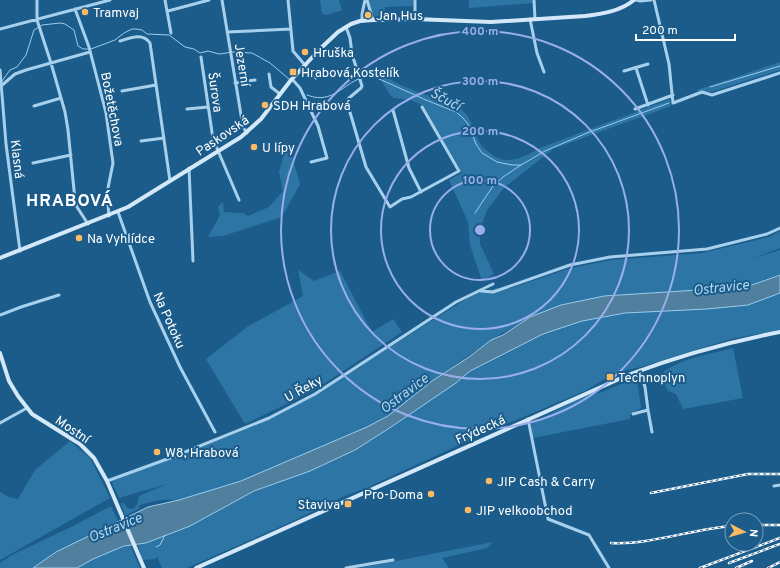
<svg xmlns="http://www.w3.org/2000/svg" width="780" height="568" font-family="Overpass,sans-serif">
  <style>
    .green { fill: #2d75a5 }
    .water { fill: #517f9e; stroke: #9acdee }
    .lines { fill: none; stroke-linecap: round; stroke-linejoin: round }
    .stream { stroke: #9acdee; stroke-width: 1 }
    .street { stroke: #a7d0ec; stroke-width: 3 }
    .secondary { stroke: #d3e9f9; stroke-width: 4 }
    .rail-casing { stroke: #fff; stroke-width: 2.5 }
    .rail { stroke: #1c5c8a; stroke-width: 1; stroke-dasharray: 3; stroke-linecap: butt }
    .ring { fill: none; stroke: #99afed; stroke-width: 2 }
    .poi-dot { fill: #fcba65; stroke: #1c5c8a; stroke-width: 1.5 }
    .labels { text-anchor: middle; stroke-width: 4; stroke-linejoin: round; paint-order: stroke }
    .poi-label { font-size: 13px; fill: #fff; stroke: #1c5c8a; text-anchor: start }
    .street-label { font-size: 13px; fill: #fff; stroke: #1c5c8a }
    .water-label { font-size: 14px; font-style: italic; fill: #b3daf3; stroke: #1c5c8a }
    .district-label { font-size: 17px; font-weight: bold; letter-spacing: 1px; fill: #fff; stroke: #1c5c8a }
    .centre { fill: #99afed; stroke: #1c5c8a; stroke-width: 2 }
    .ring-label { font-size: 12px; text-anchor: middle; font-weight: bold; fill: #99afed; stroke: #1c5c8a; stroke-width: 4; stroke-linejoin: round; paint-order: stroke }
  </style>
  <rect width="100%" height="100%" fill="#1c5c8a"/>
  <path class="green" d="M 320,0 L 339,0 L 342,10 L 327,15 L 322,14 Z
    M 368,0 L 413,0 L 413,6 L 385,7 L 384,17 L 375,16 L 373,14 Z
    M 469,0 L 533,0 L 533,3 L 469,8 Z
    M 780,62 L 780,70 L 711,92 L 697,91 L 697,90 Z
    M 383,75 C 391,80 399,85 408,88 C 421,94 455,103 464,112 C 473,120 474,135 481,145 C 483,148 487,151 490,153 C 506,167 524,157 540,148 L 670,99 L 671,106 L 553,149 L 504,188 L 487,210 L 480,229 L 480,244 L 494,274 L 482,281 L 470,245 L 468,222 L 449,180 L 462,173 L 460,169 L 422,105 L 411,100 L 394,98 L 391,96 L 382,82 Z
    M 288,142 L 300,184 L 282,217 L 223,236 L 208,237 L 220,215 L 218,207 L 223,202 L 224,212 L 243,213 L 248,216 L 269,207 L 283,191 L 279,172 Z
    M 780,231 L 780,248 L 754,258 L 780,250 L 780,274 L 738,290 L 652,293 L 604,296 L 561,305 L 530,317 L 491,340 L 432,381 L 388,416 L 367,427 L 241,481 L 179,500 C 164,499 155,500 140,505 L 138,509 L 125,516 L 121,503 L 124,503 L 127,508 L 133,509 C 138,506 138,502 139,496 L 167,484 L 119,498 L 112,483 L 114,480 L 269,418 L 315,394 L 479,291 L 483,293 L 497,288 L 502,291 L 571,268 L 611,260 L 702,253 L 769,237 Z
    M 298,270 L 314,281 L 340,271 L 372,332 L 393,319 L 402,332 L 313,391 L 245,424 L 206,359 L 247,327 L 303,296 Z
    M 780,293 L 780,330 L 731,339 L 641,367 L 626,370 L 603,380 L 587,390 L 483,434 L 366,488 L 347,495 L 291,522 L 187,568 L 162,568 L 157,557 L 155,559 L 142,560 L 138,544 L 146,543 L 189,526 L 254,491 L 310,471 L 355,450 L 388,429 L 470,371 L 543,334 L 582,321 L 625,313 L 748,305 Z
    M 733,348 L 743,398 L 683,409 L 676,394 L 668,391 L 663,380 L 664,371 C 684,358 710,354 733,348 Z
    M 637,380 L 641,408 L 630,414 L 630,419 L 533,438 L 531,424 L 582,397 L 602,392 L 628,381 Z
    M 70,441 L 90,458 L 110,498 L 0,560 L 0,492 L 9,497 L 18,499 L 35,470 Z
    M 111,506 L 118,521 L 56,552 L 33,568 L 0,568 L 0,563 L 12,555 L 71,527 Z
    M 493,542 L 487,548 L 442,558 L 449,568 L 360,568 Z
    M 130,545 L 140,568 L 77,568 C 93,559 112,549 130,545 Z"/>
  <path class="water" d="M 780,275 L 780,293 L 748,305 L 707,309 L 625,313 L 582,321 L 543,334 L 470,371 L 456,383 L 388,429 L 355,450 L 310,471 L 254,491 L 190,526 L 146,543 L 124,546 L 93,559 L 77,568 L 33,568 L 56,552 L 148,507 L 179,500 L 241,481 L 367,427 L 388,416 L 432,381 L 469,357 L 491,340 L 503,335 L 530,317 L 561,305 L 604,296 L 698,290 L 738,290 Z"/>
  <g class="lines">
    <path class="stream" d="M 91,49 L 115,40 L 124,33 L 132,29 L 136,29 L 142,30 L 147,34 L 169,35 L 185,47 L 194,49 L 200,53 L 208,51 L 219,54 L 233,52 L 252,53 L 270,63 L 289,79
      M 2,81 L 10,70 L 17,67 L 26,55 L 34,30 L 42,25 L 60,23 L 65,24 L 74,30 L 78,46 L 83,49 L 88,49
      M 710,87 L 780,66
      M 307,95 C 339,108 348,70 377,78 L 426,100 L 456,112 L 462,117 L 468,124 L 476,144 L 482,153 L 497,162 L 512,165 L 521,165 L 545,151 L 587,133 L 669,103
      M 475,213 L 493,186 L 503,177 L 521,165
      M 156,547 L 160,545 L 165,535"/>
    <path class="street" d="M 37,0 L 37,20 L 51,63 L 65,112 L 68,130 L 75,200 L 77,207 L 88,224
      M 165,0 L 171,33
      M 222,0 L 243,127 L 247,133
      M 288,0 L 293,51 L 316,78 L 324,73
      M 367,0 L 373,20
      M 534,0 L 535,19
      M 636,0 L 640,1 L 651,0
      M 654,0 L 669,64 L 673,103 L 702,92 L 712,95 L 780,73
      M 75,9 L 89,47 L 106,113 L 113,163 L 107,193 L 109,216
      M 168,11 L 209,0
      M 415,19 L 415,0
      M 530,19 L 537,53 L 544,72
      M 362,21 L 362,14 L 365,0
      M 346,27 L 350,38 L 352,54 L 362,86 L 361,88 L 349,98 L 347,102 L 366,167 L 390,207 L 402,199 L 411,197 L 459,171 L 422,107
      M 0,29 L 110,0
      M 227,32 L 291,29
      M 120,41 C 130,38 143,32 150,43 L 170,181
      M 201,57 L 213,139 L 239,200
      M 636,68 L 648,105
      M 0,70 L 6,144 L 20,251
      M 624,71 L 648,64
      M 269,74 L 271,87 L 280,94
      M 292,79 L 300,88 L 318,126 L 327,158 L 311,162
      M 235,83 L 255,80
      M 1,86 L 15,74 L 26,70 L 90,52
      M 122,91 L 156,85
      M 34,106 L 61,98
      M 187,109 L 208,107
      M 635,109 L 673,95
      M 393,110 L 409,168 L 421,192
      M 141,141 L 164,138
      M 33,163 L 71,155
      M 189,168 L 193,261
      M 118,212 L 150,302 L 180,367 L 215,432
      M 481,291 L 493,292 L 570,265 L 610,257 L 707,249 L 767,234 L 780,228
      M 0,315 L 21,307 L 59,295
      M 640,370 L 645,387 L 648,410
      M 633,414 L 648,410 L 652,432
      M 528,419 L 548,519 L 589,535 L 609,568
      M 0,423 L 27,408
      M 107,481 L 170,458 L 269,418 L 315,394 L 456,302 L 493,284
      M 774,486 L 780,485
      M 346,568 L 393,560"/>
    <path class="secondary" d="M 0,258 L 128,207 L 241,137 L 261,119 L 291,80 L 321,48 L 338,32 L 351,24 L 360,21 L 373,20 L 415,19 L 491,22 L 585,16 C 602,14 621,11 634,0
      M 0,353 L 9,381 L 18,396 L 32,414 L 80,444 L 94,458 L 107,481 L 144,568
      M 196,568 L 628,375 C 678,356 728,342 780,332"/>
    <defs>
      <path id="rail" d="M 651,493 L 748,474 L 780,474
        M 756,525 L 780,525
        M 611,543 C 650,545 692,529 732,526
        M 729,563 L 780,544
        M 700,568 L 780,538
        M 736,568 L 752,561
        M 768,568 L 780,562"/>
    </defs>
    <use href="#rail" class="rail-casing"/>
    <use href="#rail" class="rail"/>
  </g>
  <g class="ring">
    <circle cx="480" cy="230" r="50"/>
    <circle cx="480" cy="230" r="99"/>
    <circle cx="480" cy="230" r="149"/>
    <circle cx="480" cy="230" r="199"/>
  </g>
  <g class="poi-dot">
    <circle cx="85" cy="12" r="4"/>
    <circle cx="368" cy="15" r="4"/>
    <circle cx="305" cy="52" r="4"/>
    <rect x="289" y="68" width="8" height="8" rx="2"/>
    <circle cx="265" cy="105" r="4"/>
    <circle cx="254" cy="147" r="4"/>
    <circle cx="79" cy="238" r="4"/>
    <rect x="606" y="373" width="8" height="8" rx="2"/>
    <circle cx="157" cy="452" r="4"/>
    <circle cx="489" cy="481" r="4"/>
    <circle cx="431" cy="494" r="4"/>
    <rect x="344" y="500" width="8" height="8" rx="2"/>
    <circle cx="468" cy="510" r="4"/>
  </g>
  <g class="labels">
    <g class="poi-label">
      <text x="93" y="17">Tramvaj</text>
      <text x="376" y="20">Jan Hus</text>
      <text x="313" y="57">Hruška</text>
      <text x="301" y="77">Hrabová,Kostelík</text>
      <text x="273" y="110">SDH Hrabová</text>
      <text x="262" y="152">U lípy</text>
      <text x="87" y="243">Na Vyhlídce</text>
      <text x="618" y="382">Technoplyn</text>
      <text x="165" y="457">W8, Hrabová</text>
      <text x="497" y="486">JIP Cash &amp; Carry</text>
      <text x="423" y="499" text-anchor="end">Pro-Doma</text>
      <text x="340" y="509" text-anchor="end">Staviva</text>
      <text x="476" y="515">JIP velkoobchod</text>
    </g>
    <g class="street-label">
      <text transform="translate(243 65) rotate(81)" y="5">Jezerní</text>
      <text transform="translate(216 92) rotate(82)" y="5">Šurova</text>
      <text transform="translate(113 109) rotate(79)" y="5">Božetěchova</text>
      <text transform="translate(222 135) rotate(-34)" y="5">Paskovská</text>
      <text transform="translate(18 159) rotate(83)" y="5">Klasná</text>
      <text transform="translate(170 320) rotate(66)" y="5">Na Potoku</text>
      <text transform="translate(303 388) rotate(-29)" y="5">U Řeky</text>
      <text transform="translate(73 429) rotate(34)" y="5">Mostní</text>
      <text transform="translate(480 429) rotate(-24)" y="5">Frýdecká</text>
    </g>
    <g class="water-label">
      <text transform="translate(446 99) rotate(28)" y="5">Ščučí</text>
      <text transform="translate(721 287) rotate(-6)" y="5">Ostravice</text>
      <text transform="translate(404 393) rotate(-37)" y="5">Ostravice</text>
      <text transform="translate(115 527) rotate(-22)" y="5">Ostravice</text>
    </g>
    <g class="district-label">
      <text x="70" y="206">HRABOVÁ</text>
    </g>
  </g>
  <circle cx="480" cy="230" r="6" class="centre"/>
  <g class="ring-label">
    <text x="480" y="35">400 m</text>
    <text x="480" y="85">300 m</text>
    <text x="480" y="135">200 m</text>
    <text x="480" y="184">100 m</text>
  </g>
  <g transform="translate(744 532) rotate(96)"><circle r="19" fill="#1c5c8a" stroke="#779db9"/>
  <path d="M0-3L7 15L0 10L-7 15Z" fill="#fcba65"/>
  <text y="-6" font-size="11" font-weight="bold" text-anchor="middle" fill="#ffffff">N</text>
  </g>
  <path d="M636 34v6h99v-6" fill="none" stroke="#ffffff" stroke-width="2"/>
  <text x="642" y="34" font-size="12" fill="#ffffff" stroke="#1c5c8a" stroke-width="3" paint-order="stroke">200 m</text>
</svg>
